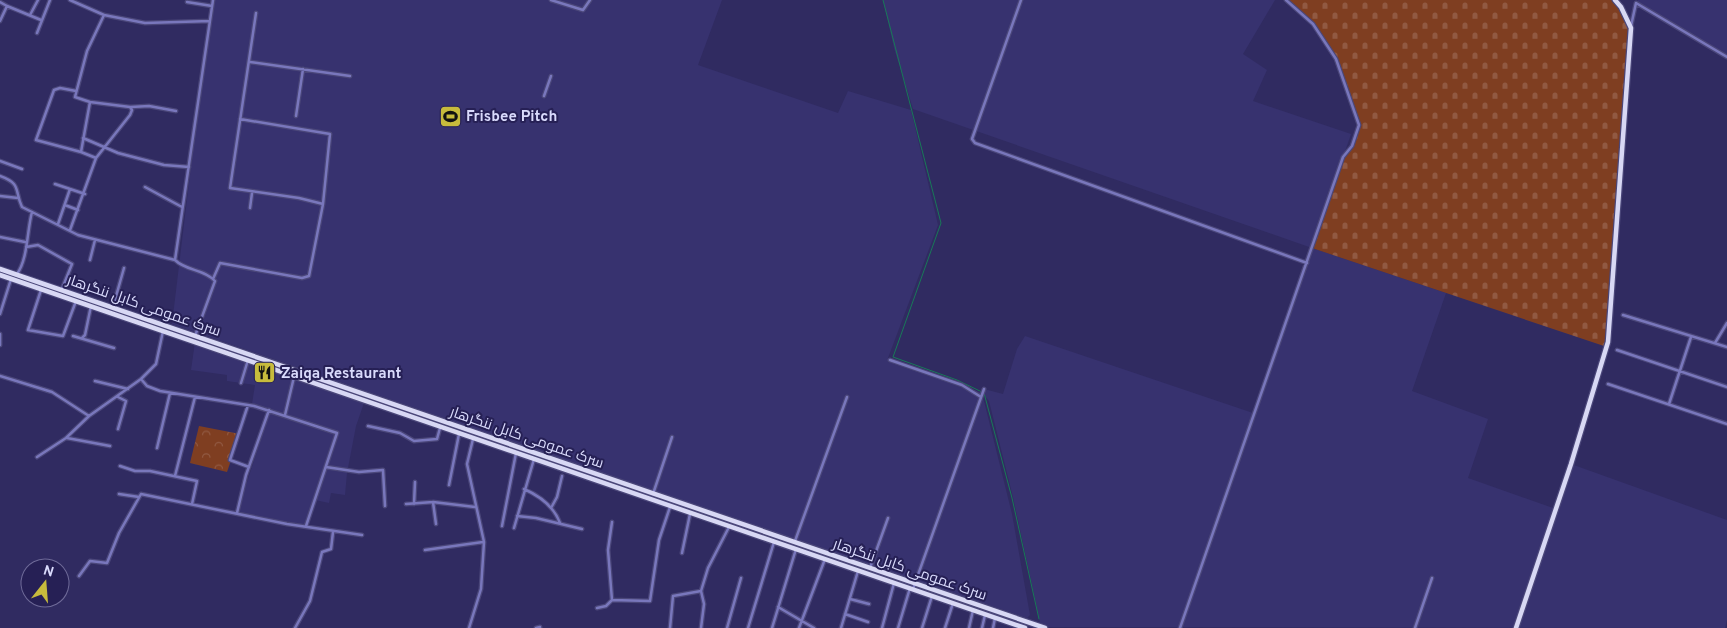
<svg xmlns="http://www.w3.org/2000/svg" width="1727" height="628" font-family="Overpass,Cairo,sans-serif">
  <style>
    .built { fill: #37326f }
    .forest { fill: url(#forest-crowns) }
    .cemetery { fill: url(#cemetery-stones) }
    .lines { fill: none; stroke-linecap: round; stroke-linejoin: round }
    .stream { stroke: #187958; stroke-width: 1 }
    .minor-casing { stroke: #4b477a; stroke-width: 5 }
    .trunk-casing { stroke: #4b477a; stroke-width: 7 }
    .minor { stroke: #7977bc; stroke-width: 2.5 }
    .trunk { stroke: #d8d8f4; stroke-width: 4.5 }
    .labels { text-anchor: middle; stroke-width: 4; stroke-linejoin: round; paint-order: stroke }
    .poi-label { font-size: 15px; font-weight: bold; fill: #d9dafc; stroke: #262055; text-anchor: start }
    .street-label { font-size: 15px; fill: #d9dafc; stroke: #262055 }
  </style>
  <defs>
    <pattern id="forest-crowns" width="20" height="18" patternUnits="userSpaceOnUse" patternTransform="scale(1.25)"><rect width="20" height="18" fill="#7f3e21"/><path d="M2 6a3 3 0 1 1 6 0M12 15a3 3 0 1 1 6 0" fill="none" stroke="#915942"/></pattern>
    <pattern id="cemetery-stones" width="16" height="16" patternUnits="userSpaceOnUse" patternTransform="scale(1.25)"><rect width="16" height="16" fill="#7f3e21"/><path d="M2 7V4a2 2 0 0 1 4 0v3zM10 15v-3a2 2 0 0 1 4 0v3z" fill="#915942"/></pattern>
  </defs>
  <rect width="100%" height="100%" fill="#302b61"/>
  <path class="built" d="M 211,0 L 722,0 L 698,65 L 838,113 L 848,91 L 911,110 L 938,225 L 888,358 L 982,393 L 1012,514 L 1030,615 L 1027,618 L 739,520 L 172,324 Z
    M 883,0 L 1275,0 L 1243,54 L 1267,70 L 1253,101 L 1351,134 L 1312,248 L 1446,293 L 1412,391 L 1488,419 L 1468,478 L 1556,509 L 1571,464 L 1727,520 L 1727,620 L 1725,628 L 1041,627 L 1013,497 L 989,401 L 982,393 L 984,389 L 1003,394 L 1017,349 L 1025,336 L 1256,414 L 1312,248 L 913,109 L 894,48 Z
    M 1638,0 L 1727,0 L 1727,57 L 1636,4 Z
    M 195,342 L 365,400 L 356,426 L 347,473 L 345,495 L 331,493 L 329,503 L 315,500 L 306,527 L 237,513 L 270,411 L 252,404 L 255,385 L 227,381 L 227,375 L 191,370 Z"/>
  <path class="forest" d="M 199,426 L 240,434 L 227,472 L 190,463 Z"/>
  <path class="cemetery" d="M 1286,0 L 1615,0 L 1631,28 L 1607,347 L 1312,248 L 1343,157 L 1352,146 L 1359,125 L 1336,59 L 1313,24 Z"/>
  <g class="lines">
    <path class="stream" d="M 883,0 L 941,223 L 893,357 L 957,380 L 984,393 L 1012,498 L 1039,619"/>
    <defs>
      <path id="minor" d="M 70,0 L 104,15 L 145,23 L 210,21
        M 551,0 L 583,10 L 590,0
        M 1021,0 L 972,139 L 975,143 L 1307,263
        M 0,2 L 7,6
        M 187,2 L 212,6
        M 256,13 L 230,188 L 299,198 L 323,204
        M 30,15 L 38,0
        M 0,21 L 7,6 L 41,20
        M 1631,26 L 1636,3 L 1727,57
        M 37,33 L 50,0
        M 250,62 L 350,76
        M 76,91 L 60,88 L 54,90 L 36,140 L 81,152 L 96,158
        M 544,96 L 551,76
        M 131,107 L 149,106 L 176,111
        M 296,116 L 303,69
        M 83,138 L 118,153 L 164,165 L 189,167
        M 81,152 L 90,102
        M 0,161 L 22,169
        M 0,176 C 22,184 14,190 22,207 L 78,235 L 175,260
        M 55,184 L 85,194
        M 145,187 L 182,207
        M 0,196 L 18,198
        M 65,205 L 78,210
        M 250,208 L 252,193
        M 58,224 L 70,189
        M 70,230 L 96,158 L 130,115 L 132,110 L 130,107 L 90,102 L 75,97 L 87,51 L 104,15
        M 0,237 L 25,242
        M 26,247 L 38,245 L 72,264 L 62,289
        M 90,260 L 95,240
        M 17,274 C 28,259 27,230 32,212
        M 213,279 L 220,263 L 302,278 L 309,276 L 323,204 L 330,134 L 240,119
        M 41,290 L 28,330 L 63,336 L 76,301
        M 113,307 L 124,268
        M 0,314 L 11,279
        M 1623,315 L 1727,347
        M 0,334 L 0,345
        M 73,336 L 114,348
        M 195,336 L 215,281 C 204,269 186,271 175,260 L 213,0
        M 82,338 L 85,335 L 91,306
        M 1715,343 L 1727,323
        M 1617,350 L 1727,387
        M 890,360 L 962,385 L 981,397
        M 0,376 L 52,392 L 89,416
        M 141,379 L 147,386 L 160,391 L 254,406 L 337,433 L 306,526
        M 95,381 L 128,389
        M 241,383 L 248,360
        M 1608,384 L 1727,424
        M 1669,404 L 1691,337
        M 248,405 L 230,460 L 249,467
        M 285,415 L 294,377
        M 368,426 L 400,433 L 414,441 L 437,439 L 440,428
        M 118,429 L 126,401 L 118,397
        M 67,438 L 110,446
        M 157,448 L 170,393
        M 37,457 L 66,438 L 89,416 L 141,379 L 156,364 L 163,331
        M 120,466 L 135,471 L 150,471 L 197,481 L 192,504
        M 326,467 L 359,472 L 383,470 L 385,506
        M 175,476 L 195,397
        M 449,485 L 459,434
        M 524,489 C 540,496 554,507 560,523
        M 119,494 L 139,497
        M 653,494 L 672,437
        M 433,502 L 436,524
        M 406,504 L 433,502 L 475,507
        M 414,504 L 415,482
        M 551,508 L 557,497 L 562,476
        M 237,513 L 246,475 L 269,410
        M 517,516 L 536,518 L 582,529
        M 612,522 L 608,550 L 612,600
        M 502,526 L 516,453
        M 514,528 L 534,459
        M 795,541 L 847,397
        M 425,550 L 483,542
        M 682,553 L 690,514
        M 870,568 L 888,518
        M 79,576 L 90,561 L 107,563 L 119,533 L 141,494 L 287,524 L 362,535
        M 913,589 L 984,389
        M 850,599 L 869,604
        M 778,607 L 814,628
        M 597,608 L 606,606 L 612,600 L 650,601 L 659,540 L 670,507
        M 845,614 L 868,622
        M 295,628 L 310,601 L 322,552 L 331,549 L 333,532
        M 469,628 L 481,589 L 484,542 L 467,464 L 473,439
        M 536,628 L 540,627
        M 670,628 L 673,596 L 701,591
        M 701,628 L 704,604 L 701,591 L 708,568 L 729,527
        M 727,628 L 741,578
        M 748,628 L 774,542
        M 772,628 L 796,549
        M 799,628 L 825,559
        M 841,628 L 858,571
        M 882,628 L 894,583
        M 898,628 L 910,588
        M 922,628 L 932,596
        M 945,628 L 953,603
        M 969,628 L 973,610
        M 982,628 L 985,615
        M 993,628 L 995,618
        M 1180,628 L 1343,157 L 1352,146 L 1359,125 L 1336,59 L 1313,24 L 1286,0
        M 1415,628 L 1432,578"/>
      <path id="trunk" d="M 0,269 L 1045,628
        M 0,275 L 1025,628
        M 1516,628 L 1571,464 L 1608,342 L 1631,28 L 1621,7 L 1615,0"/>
    </defs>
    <use href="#minor" class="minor-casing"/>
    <use href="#trunk" class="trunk-casing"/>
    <use href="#minor" class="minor"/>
    <use href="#trunk" class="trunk"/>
  </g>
  <defs>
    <symbol id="stadium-square" viewBox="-11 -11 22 22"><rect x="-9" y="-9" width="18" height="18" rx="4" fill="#c7bb3c" stroke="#262055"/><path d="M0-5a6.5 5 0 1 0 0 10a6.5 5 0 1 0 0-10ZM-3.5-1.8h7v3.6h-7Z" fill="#111"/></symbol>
    <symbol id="restaurant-square" viewBox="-11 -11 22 22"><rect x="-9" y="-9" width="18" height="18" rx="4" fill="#c7bb3c" stroke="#262055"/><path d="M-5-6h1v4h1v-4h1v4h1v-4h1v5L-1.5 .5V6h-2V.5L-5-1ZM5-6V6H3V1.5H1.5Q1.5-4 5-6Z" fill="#111"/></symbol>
  </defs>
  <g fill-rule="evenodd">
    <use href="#stadium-square" x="438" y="104" width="25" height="25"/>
    <use href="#restaurant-square" x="252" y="360" width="25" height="25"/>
  </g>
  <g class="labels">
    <g class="poi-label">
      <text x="466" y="121">Frisbee Pitch</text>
      <text x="281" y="378">Zaiqa Restaurant</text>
    </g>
    <g class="street-label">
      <text transform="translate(144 305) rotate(19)" y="5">سرک عمومی کابل ننگرهار</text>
      <text transform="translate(527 437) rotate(19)" y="5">سرک عمومی کابل ننگرهار</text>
      <text transform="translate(910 569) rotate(19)" y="5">سرک عمومی کابل ننگرهار</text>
    </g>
  </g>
  <g transform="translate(45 583) rotate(17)"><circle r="24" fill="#262055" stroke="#6e6a98"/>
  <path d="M0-4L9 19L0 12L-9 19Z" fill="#c7bb3c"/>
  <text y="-8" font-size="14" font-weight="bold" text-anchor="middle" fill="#d9dafc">N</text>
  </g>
</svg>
